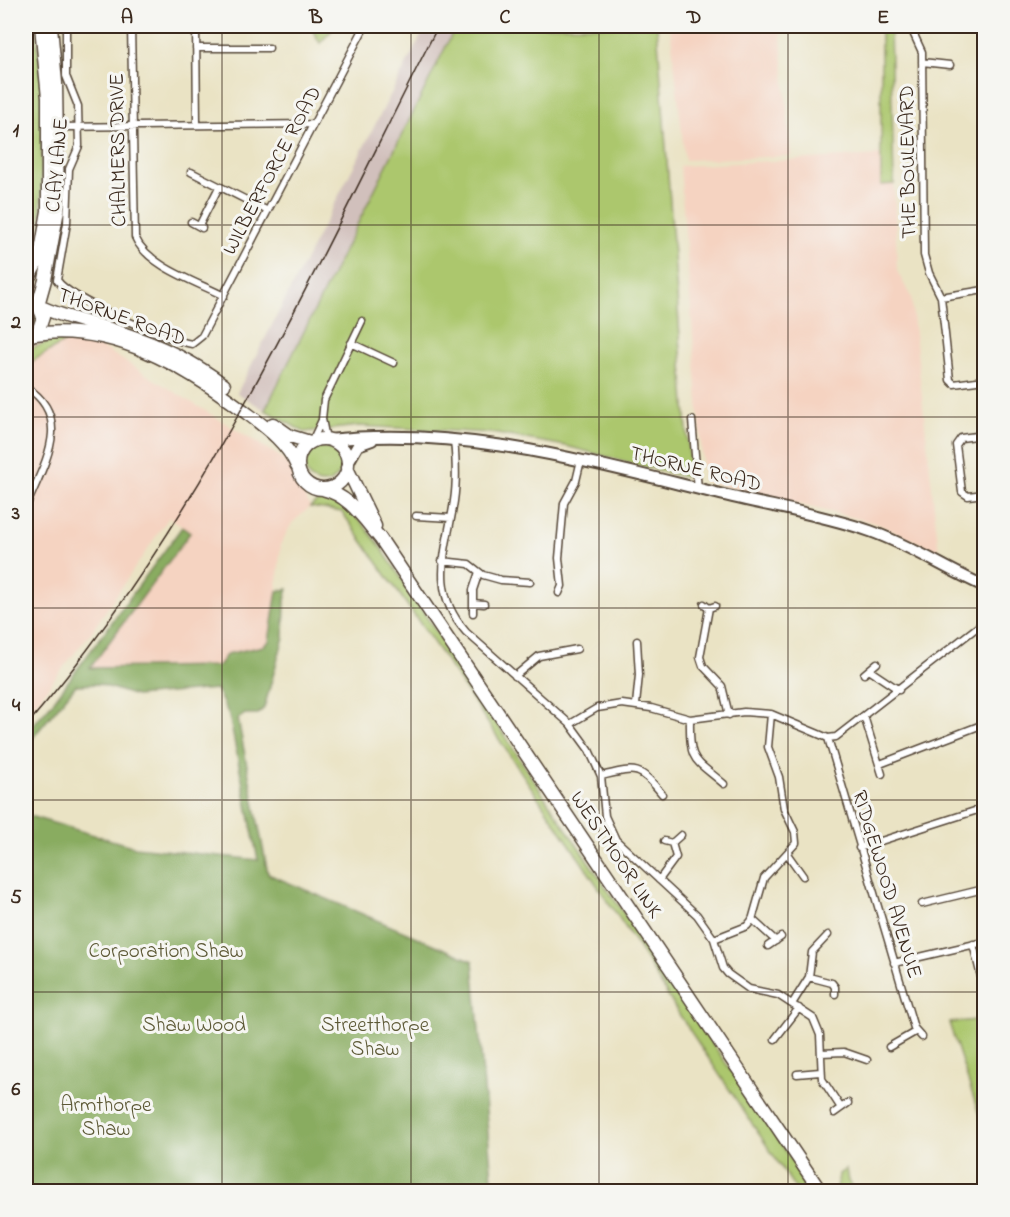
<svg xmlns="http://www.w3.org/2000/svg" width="1010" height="1217" font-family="'Indie Flower',sans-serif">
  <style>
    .built { fill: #f5d3c1 }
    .industrial { fill: #d1c0bc }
    .green { fill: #acc76d; stroke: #747846; stroke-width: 1.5 }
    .forest { fill: #89ac60; stroke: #626b3f; stroke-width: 1.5 }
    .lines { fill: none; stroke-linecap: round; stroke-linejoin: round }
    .street-casing { stroke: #554637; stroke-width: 9 }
    .primary-casing { stroke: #554637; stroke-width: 14 }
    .highway-casing { stroke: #554637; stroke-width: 15 }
    .street { stroke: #fff; stroke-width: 6 }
    .primary { stroke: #fff; stroke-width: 10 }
    .highway { stroke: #fff; stroke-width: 12 }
    .rail { stroke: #3b2a1e; stroke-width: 1.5 }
    .grid { fill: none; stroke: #3b2a1e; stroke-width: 1.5; stroke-opacity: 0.55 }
    .labels { text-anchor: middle; stroke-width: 6; stroke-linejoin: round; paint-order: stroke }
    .street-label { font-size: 21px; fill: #3b2a1e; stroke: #f6f6f2 }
    .park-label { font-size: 21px; fill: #5d5936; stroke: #f6f6f2 }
    .neatline { fill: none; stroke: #3b2a1e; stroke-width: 2 }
    .grid-label { font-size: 20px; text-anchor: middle; font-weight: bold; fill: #3b2a1e }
  </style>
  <rect width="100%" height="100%" fill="#f6f6f2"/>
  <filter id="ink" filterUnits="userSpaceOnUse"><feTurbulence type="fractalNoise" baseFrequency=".0167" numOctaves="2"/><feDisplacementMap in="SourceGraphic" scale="12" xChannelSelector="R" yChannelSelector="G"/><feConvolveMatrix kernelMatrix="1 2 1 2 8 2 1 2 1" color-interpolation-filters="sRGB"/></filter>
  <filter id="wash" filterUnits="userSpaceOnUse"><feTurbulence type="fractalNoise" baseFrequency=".008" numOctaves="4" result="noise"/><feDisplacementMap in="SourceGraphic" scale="24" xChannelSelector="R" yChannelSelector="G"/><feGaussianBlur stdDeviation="1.35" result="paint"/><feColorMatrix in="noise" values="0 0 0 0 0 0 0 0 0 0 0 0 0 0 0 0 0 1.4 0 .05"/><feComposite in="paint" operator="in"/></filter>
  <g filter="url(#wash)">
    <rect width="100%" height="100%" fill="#eae3c4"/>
    <path class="built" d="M 670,26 L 780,26 L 791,156 L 685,160 Z
      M 880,155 L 881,185 L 894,184 L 897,271 L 911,297 L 939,552 L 875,523 L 704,481 L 680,166 Z
      M 26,329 L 77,332 L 282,458 L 296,475 L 310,507 L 292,523 L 281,543 L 273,630 L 269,641 L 263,646 L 227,654 L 218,666 L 90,669 L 190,533 L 169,517 L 92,631 L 26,715 Z"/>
    <path class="industrial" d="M 426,26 L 456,26 L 265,410 L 237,393 Z"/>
    <path class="green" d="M 26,26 L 34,26 L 42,74 L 41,213 L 37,238 L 26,264 Z
      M 310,26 L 331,26 L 332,30 L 320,43 Z
      M 456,26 L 657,26 L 690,472 L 685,477 L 566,446 L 492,433 L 359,426 L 304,432 L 265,410 Z
      M 881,26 L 890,26 L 894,184 L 881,185 Z
      M 26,305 L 33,308 L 38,316 L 35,327 L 27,331 Z
      M 69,334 L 70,339 L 26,365 L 26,353 L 32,348 Z
      M305 465a18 18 0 1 1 36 0a18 18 0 1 1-36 0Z
      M 320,499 C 348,498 361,523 378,543 L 550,805 L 813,1191 L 797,1191 L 677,1011 L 638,946 L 445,659 L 342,512 L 310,507 Z
      M 984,1019 L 984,1129 L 949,1023 Z
      M 846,1169 L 848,1181 L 855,1191 L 833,1191 L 837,1188 L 839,1174 Z"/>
    <path class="forest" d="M 182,527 L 190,533 L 90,668 L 218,666 L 227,654 L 263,646 L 269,641 L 277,591 L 288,589 L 285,600 L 284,637 L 264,708 L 258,714 L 245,714 L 238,719 L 268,874 L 473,961 L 493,1191 L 26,1191 L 26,815 L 135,847 L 258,860 L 229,715 L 216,689 L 136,696 L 99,684 L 76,685 L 26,746 L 26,733 L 53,702 Z"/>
  </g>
  <g filter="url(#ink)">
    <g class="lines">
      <defs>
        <path id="street" d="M 66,26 L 66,76 L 78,106 L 79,146 L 69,169 L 67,223 L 57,280 C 69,299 167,340 192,344 L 202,336 L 365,26
          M 131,26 L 135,237 C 147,266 197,282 224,296
          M 196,26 L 197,124
          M 910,26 L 922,52 L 924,255 L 929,273 L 941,297 L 984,290
          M 196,48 L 269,48
          M 922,62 L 950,65
          M 57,127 L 313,124
          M 191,172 L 268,211
          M 191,222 L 202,228
          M 199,226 L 219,187
          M 941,297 L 950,380 L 954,384 L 984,380
          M 351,343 L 394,363
          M 26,387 C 75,418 43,465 26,507
          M 692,420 L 698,489
          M 984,435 L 961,438 L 956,445 L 962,492 L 968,496 L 984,494
          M 326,439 L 322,419 L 324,400 L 362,321
          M 454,440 C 456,460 457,481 454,501 C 447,550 428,589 466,632 L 570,724 L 589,750 L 601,776 L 605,816 L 616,840 L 697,915 L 714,939 L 723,968 L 728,974 L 749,989 L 778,995 L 813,1018 L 820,1035 L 822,1079 L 841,1108
          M 312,441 L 322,420
          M 416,516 L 451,518
          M 442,561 L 469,564 L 483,575 L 501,580 L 530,582
          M 559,593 L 562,586 L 559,558 L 564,503 L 576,481 L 581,460
          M 473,603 L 484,604
          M 704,604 L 709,608 L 715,606
          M 709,608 L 700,657 L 703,666 L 722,686 L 729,715
          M 473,613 L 473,590 L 479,572
          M 869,670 L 899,690
          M 864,674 L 877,663
          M 515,676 L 539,656 L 577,649
          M 636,705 L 639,675 L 637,641
          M 864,716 L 882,774
          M 690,719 C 689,763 694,758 724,784
          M 570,724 L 597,708 L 622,704 L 651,708 L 690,719 L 744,712 L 771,714 L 828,738
          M 828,738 L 914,1028 L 922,1037
          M 828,738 L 836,737 L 984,622
          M 880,764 L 984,724
          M 601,776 C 635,768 639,765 662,794
          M 664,841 L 672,843 L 681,835
          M 859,848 L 984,808
          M 788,855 L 803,876
          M 659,880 L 676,857 L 672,843
          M 922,904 L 984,889
          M 752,919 L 776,941
          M 714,939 L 747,926 L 752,920 L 764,878 L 796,843 L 795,832 L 784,809 L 779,777 L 768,747 L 771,714
          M 973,944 L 984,989
          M 768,946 L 781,937
          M 894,963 L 984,942
          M 809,977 L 832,983 L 835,987 L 835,994
          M 792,1004 L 809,977 L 812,952 L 828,935
          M 775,1039 L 799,1008
          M 889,1047 L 915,1032
          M 821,1053 L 844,1052 L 867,1060
          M 797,1074 L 820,1072
          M 834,1113 L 848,1103"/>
        <path id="primary" d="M 328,440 C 460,425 589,462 716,493 C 767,506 821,514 870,531 C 910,545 946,569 984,586
          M 347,464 L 358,445 L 372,440"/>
        <path id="highway" d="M 26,283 L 40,257 L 48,211 L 48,98 L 41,26
          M 26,298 L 38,305 L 43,317 L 38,332 L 26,338
          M 38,305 L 45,280 L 58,210 L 56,83 L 51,26
          M 39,306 C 66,319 94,323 122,333 C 159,345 193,361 224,385
          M 35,334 C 112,323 185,366 244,411 C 265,427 286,441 297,466
          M 273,424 L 290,436 L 310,442
          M298 464a25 25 0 1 1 50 0a25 25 0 1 1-50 0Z
          M 347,468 L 375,526
          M 322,489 C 349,495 363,518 380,538 L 821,1192"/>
      </defs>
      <use href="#street" class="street-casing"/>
      <use href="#primary" class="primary-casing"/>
      <use href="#highway" class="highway-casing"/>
      <use href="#street" class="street"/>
      <use href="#primary" class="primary"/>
      <use href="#highway" class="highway"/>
      <path class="rail" d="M 26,726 C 204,520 315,267 438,26"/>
    </g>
  </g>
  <path class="grid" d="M 222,26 L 222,1192M 411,26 L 411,1192M 599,26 L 599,1192M 788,26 L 788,1192M 26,225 L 984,225M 26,417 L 984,417M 26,608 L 984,608M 26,800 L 984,800M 26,992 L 984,992"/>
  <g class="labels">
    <g class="street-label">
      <text transform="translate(117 150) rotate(-91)" y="7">CHALMERS DRIVE</text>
      <text transform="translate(907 162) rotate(-91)" y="7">THE BOULEVARD</text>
      <text transform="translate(56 165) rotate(-85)" y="7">CLAY LANE</text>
      <text transform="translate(271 170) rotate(-62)" y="7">WILBERFORCE ROAD</text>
      <text transform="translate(122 316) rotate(20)" y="7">THORNE ROAD</text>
      <text transform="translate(696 468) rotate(14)" y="7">THORNE ROAD</text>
      <text transform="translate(617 854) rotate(56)" y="7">WESTMOOR LINK</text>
      <text transform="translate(888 884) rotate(73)" y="7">RIDGEWOOD AVENUE</text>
    </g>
    <g class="park-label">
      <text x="166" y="957">Corporation Shaw</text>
      <text x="194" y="1031">Shaw Wood</text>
      <text x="375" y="1031">Streetthorpe<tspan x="375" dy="24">Shaw</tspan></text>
      <text x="106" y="1111">Armthorpe<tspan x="106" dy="24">Shaw</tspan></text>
    </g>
  </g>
  <rect width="1010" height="1217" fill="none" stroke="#f6f6f2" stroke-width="66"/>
  <rect x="33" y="33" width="944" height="1151" class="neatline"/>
  <g class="grid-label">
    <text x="127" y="23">A</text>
    <text x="316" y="23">B</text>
    <text x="505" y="23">C</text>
    <text x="694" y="23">D</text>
    <text x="883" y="23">E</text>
    <text x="16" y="136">1</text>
    <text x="16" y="328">2</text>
    <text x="16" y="519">3</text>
    <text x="16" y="711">4</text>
    <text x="16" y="903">5</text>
    <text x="16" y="1095">6</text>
  </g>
</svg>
